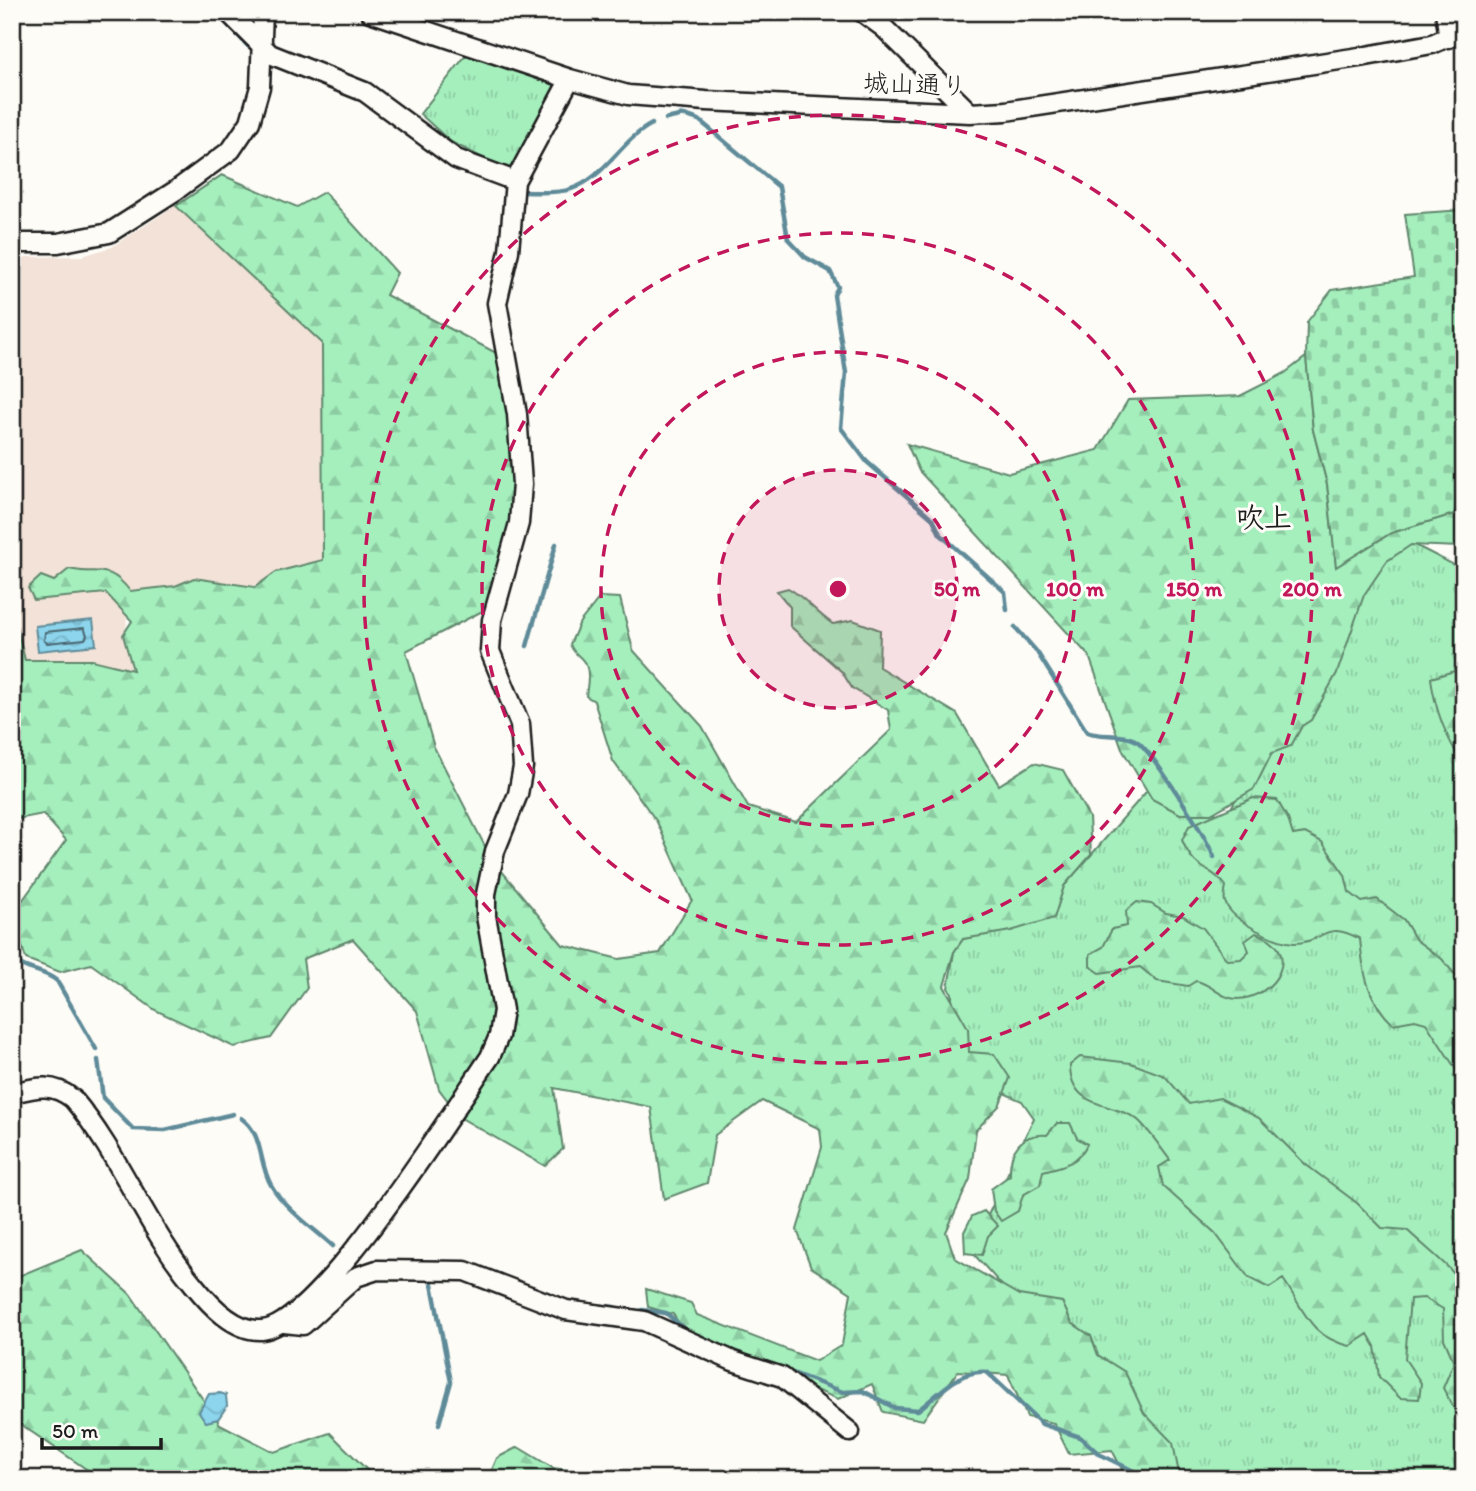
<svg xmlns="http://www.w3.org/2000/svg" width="1476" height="1491" font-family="Itim,'Klee One',sans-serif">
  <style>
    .built { fill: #f2e2d7 }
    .grass { fill: url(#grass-tufts); stroke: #60866c; stroke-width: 2 }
    .forest { fill: url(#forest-firs); stroke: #60866c; stroke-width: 2 }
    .cemetery { fill: url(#cemetery-stones); stroke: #60866c; stroke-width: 2 }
    .water { fill: url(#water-waves); stroke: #5f8b99; stroke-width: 2 }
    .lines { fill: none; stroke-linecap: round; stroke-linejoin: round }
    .shore { stroke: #496670; stroke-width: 2 }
    .stream { stroke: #5f8b99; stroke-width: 4.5 }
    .minor-casing { stroke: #1c1c1c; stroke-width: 23 }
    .minor { stroke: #fdfcf7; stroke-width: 18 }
    .ring { fill: none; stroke: #c2185b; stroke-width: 3.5; stroke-dasharray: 12 9 }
    .labels { text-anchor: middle; stroke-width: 6; stroke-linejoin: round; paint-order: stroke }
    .street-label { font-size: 26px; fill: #1c1c1c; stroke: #fdfcf7 }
    .neighbourhood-label { font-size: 28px; font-weight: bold; fill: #1c1c1c; stroke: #fdfcf7 }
    .centre { fill: #c2185b; stroke: #fdfcf7; stroke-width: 3.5 }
    .ring-label { font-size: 21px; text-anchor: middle; font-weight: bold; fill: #c2185b; stroke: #fdfcf7; stroke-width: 6; stroke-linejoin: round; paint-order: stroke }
  </style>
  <defs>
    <pattern id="grass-tufts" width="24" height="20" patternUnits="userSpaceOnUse" patternTransform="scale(1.75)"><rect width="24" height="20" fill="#a5efbd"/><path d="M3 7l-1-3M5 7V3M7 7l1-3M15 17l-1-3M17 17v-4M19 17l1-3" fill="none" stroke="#8dcca2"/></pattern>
    <pattern id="forest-firs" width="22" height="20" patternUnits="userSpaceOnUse" patternTransform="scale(1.75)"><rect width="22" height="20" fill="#a5efbd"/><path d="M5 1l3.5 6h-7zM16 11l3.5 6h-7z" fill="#8dcca2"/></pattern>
    <pattern id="cemetery-stones" width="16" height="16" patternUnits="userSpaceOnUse" patternTransform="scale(1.75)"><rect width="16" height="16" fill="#a5efbd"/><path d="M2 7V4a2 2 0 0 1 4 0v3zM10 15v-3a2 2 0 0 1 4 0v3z" fill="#8dcca2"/></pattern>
    <pattern id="water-waves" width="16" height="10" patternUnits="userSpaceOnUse" patternTransform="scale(1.75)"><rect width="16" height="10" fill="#8cd5ed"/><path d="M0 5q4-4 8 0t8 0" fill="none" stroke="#78b6cb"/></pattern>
  </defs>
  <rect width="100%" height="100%" fill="#fdfcf7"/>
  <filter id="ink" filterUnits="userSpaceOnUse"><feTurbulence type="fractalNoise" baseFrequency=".0143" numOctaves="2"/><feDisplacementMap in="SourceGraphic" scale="14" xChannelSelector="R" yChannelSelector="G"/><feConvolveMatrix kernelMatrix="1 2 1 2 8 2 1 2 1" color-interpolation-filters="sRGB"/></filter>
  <g filter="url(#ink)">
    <path class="built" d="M 222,175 L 239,197 L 327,355 L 340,578 L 127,596 L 126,638 L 131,668 L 20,678 L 12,629 L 12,267 L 26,257 L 82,256 L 112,247 Z"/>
    <path class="grass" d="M 467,54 L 554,83 L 557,91 L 517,170 L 509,171 L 451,142 L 420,114 Z
      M 1409,542 L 1464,570 L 1464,1479 L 1169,1479 L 1086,1379 L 971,1251 L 1034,1118 L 1022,1101 L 961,1074 L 952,1015 L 952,993 L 948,988 L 954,952 L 963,939 L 1054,918 L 1064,886 L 1152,785 L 1226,818 L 1367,547 Z"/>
    <path class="forest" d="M 222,175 L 297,207 L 324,192 L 397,273 L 386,295 L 500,355 L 513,425 L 514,516 L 490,607 L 406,651 L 434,747 L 491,858 L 563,945 L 619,959 L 660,953 L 692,900 L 657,822 L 613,761 L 594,701 L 586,696 C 587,686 591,670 584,662 C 579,654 573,654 570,644 L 580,622 L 600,597 L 620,598 L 633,650 L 702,726 L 748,807 L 796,822 L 891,730 L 888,710 L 852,688 L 842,672 L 790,626 L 790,607 L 777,591 L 788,588 C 806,598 816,613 833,624 L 853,620 L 880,630 L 879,667 L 957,714 L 999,785 L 1034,763 L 1063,770 L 1089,817 L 1091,855 L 1064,886 L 1054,918 L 1011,931 L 963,939 L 954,952 L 944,986 L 968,1028 L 969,1052 L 994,1054 L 1010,1078 L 999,1106 L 976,1130 L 970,1179 L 946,1232 L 955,1258 L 1019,1295 L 1062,1302 L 1072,1323 L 1091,1336 L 1098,1355 L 1125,1372 L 1144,1413 L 1173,1443 L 1180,1479 L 1127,1479 L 1112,1450 L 1069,1454 L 1054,1423 L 1027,1417 L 1008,1375 L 958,1371 L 923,1420 L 883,1412 L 872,1384 L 838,1399 L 689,1339 L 673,1314 L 648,1307 L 646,1289 L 691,1303 L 697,1315 L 816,1361 L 842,1345 L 851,1293 L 811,1267 L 797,1230 L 822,1147 L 820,1129 L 762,1101 L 715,1135 L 707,1183 L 664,1199 L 651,1107 L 554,1088 L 563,1149 L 545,1166 L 461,1118 L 439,1089 L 417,1011 L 353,939 L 303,959 L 307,988 L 271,1038 L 234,1047 L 155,1010 L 91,964 L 60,972 L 26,959 L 12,915 L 66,840 L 43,814 L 12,820 L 12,607 L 25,660 L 92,660 L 133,670 L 123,635 L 132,621 L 106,593 L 34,600 L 28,588 L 41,576 L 54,581 L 69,569 C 99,576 107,562 130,591 L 175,586 L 194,578 L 255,587 L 276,572 L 323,560 L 322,343 L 176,206 Z
      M 1306,357 L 1313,430 L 1327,484 L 1336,566 L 1391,533 L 1454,514 L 1464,489 L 1464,562 L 1460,547 L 1411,545 L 1387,561 L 1364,595 L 1337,673 L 1311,720 L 1302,726 L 1291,746 L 1272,753 L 1254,789 L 1211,814 L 1180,814 L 1152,799 L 1123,751 L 1089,656 L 919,471 L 907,444 L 1009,473 L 1098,450 L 1128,400 L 1240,396 L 1285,373 Z
      M 1454,671 L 1464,688 L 1464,766 C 1446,737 1435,711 1431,678 Z
      M 1253,798 L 1277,800 L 1288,819 L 1293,835 L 1305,833 L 1322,842 L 1345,875 L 1349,892 L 1362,902 L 1377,899 L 1404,920 L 1416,940 L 1442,959 L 1456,976 L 1464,975 L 1464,1122 L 1453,1105 L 1463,1080 L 1426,1023 L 1415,1020 L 1393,1024 C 1367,1000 1363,972 1360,939 C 1323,919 1325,943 1294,943 C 1275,942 1232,921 1225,902 C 1224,898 1225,891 1226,886 C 1209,864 1196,874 1182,840 L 1189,826 Z
      M 1137,902 L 1151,904 L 1166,913 L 1183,916 L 1203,928 L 1227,960 L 1241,959 L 1249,951 L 1245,941 L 1256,933 C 1305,949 1276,999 1236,999 C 1220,998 1212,984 1196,981 L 1188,986 L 1157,981 L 1140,967 L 1100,973 L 1090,966 L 1090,954 L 1103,947 L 1112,929 L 1127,926 L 1126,911 Z
      M 1080,1057 L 1131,1063 L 1165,1076 L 1189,1104 L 1220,1098 L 1259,1118 L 1305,1164 L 1357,1203 L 1382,1228 L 1407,1230 C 1423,1246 1459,1272 1464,1290 L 1464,1409 L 1453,1407 L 1443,1388 L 1454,1362 L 1444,1339 L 1443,1309 L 1424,1298 L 1410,1299 L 1405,1359 L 1421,1383 L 1419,1399 L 1400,1398 L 1379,1377 L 1375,1346 L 1368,1334 L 1350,1346 C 1309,1337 1304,1309 1283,1279 L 1269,1288 L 1249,1278 L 1215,1233 L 1163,1186 L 1159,1167 L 1170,1160 C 1160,1147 1150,1131 1138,1120 C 1117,1102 1070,1111 1070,1065 Z
      M 1057,1123 L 1070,1123 L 1077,1138 L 1087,1144 C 1078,1164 1063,1166 1043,1171 L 1040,1185 L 1023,1195 L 1018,1211 L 1001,1221 L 994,1211 L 991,1189 L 1010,1175 C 1009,1150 1021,1133 1047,1135 Z
      M 984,1211 L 998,1226 L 988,1236 L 982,1255 L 965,1253 L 964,1232 L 972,1216 Z
      M 82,1250 L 130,1294 L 220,1424 L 274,1452 L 330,1433 L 376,1479 L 101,1479 L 17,1422 L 12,1414 L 12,1282 L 16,1277 Z
      M 518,1447 L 553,1468 L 633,1479 L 488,1479 L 497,1458 Z"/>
    <path class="cemetery" d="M 1464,210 L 1464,489 L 1454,514 L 1391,533 L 1336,567 L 1327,484 L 1313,430 L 1306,357 L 1307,322 L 1332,290 L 1414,277 L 1405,214 Z"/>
    <path class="water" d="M 93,620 L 96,645 L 38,651 L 35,626 Z
      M 220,1393 L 226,1395 L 227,1406 L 218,1419 L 206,1422 L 199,1412 L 209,1394 Z"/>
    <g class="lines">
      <path class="shore" d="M 84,628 L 87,635 L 85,639 L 47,643 L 44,641 L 45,632 Z"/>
      <path class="stream" d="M 229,26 L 248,46
        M 666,119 L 684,115 L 699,120 L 779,187 L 788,239 L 805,257 L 830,271 L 838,287 L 834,295 L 846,373 L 841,428 L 867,462 L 933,519 L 940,534 L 1005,592 L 1007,610
        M 12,124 L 14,155
        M 408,134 L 450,164
        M 522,192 C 537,192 557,194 571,189 C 605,178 621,140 652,124
        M 1015,627 L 1037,652 L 1087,732 C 1102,738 1119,732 1135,740 C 1150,747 1206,837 1214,857
        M 527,646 L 556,544
        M 12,958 C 26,972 43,969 57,981 L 96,1049
        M 98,1060 L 103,1098 L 133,1129 L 165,1130 L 233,1114
        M 241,1118 C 264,1134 258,1162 271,1185 C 285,1209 313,1228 333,1246
        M 482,1269 L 500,1275
        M 431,1279 L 451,1382 L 439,1424
        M 601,1306 L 614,1307
        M 642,1310 L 666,1313 L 689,1333
        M 719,1346 L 763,1362
        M 785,1370 L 843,1392 L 863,1391 L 895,1408 L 918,1410 C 939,1395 958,1369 987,1372 L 1042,1424 L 1080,1437 L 1099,1454 L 1150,1479"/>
      <defs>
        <path id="minor" d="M 228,12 L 270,54 L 365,92 L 456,159 L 515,181
          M 370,12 L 570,79 L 628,95 L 706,101 L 970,113 L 1006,111 L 1366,56 L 1432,44 L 1464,30
          M 862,12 L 884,28 L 970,113
          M 1445,12 L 1449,38
          M 12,243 L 58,243 L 109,233 L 175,191 L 231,150 L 250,122 L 260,87 L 263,12
          M 12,1093 C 36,1087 53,1082 73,1099 C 121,1156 146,1228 194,1285 C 210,1305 235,1332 262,1330 C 319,1325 454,1109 490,1057 L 499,1036 L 503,1010 L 486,916 L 486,894 L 495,851 L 518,794 L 523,767 L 520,724 L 490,651 L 492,620 L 519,523 L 522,484 L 517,414 L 497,303 L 509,251 L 515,181 L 570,79
          M 284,1323 L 303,1325 L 356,1277 L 377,1270 L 465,1271 L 566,1310 L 644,1321 L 733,1361 L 782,1377 L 850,1432"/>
      </defs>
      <use href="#minor" class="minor-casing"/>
      <use href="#minor" class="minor"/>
    </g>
  </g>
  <circle cx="838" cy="589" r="119" fill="#c2185b" fill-opacity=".12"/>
  <g class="ring">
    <circle cx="838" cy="589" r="119"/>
    <circle cx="838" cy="589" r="237"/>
    <circle cx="838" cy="589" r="356"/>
    <circle cx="838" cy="589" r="474"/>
  </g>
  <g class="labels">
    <g class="street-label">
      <text transform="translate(915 84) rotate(2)" y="9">城山通り</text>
    </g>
    <g class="neighbourhood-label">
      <text x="1264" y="527">吹上</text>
    </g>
  </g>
  <circle cx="838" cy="589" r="10" class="centre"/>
  <g class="ring-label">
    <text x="957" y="596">50 m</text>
    <text x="1075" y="596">100 m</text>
    <text x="1194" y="596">150 m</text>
    <text x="1312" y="596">200 m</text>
  </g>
  <rect width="1476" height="1491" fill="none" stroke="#fdfcf7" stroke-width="42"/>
  <rect x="21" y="21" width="1434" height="1449" fill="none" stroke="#1c1c1c" stroke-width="2.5" filter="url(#ink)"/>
  <path d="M42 1438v10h119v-10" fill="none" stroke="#1c1c1c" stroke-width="3.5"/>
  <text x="52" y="1438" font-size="21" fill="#1c1c1c" stroke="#fdfcf7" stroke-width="5" paint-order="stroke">50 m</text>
</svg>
